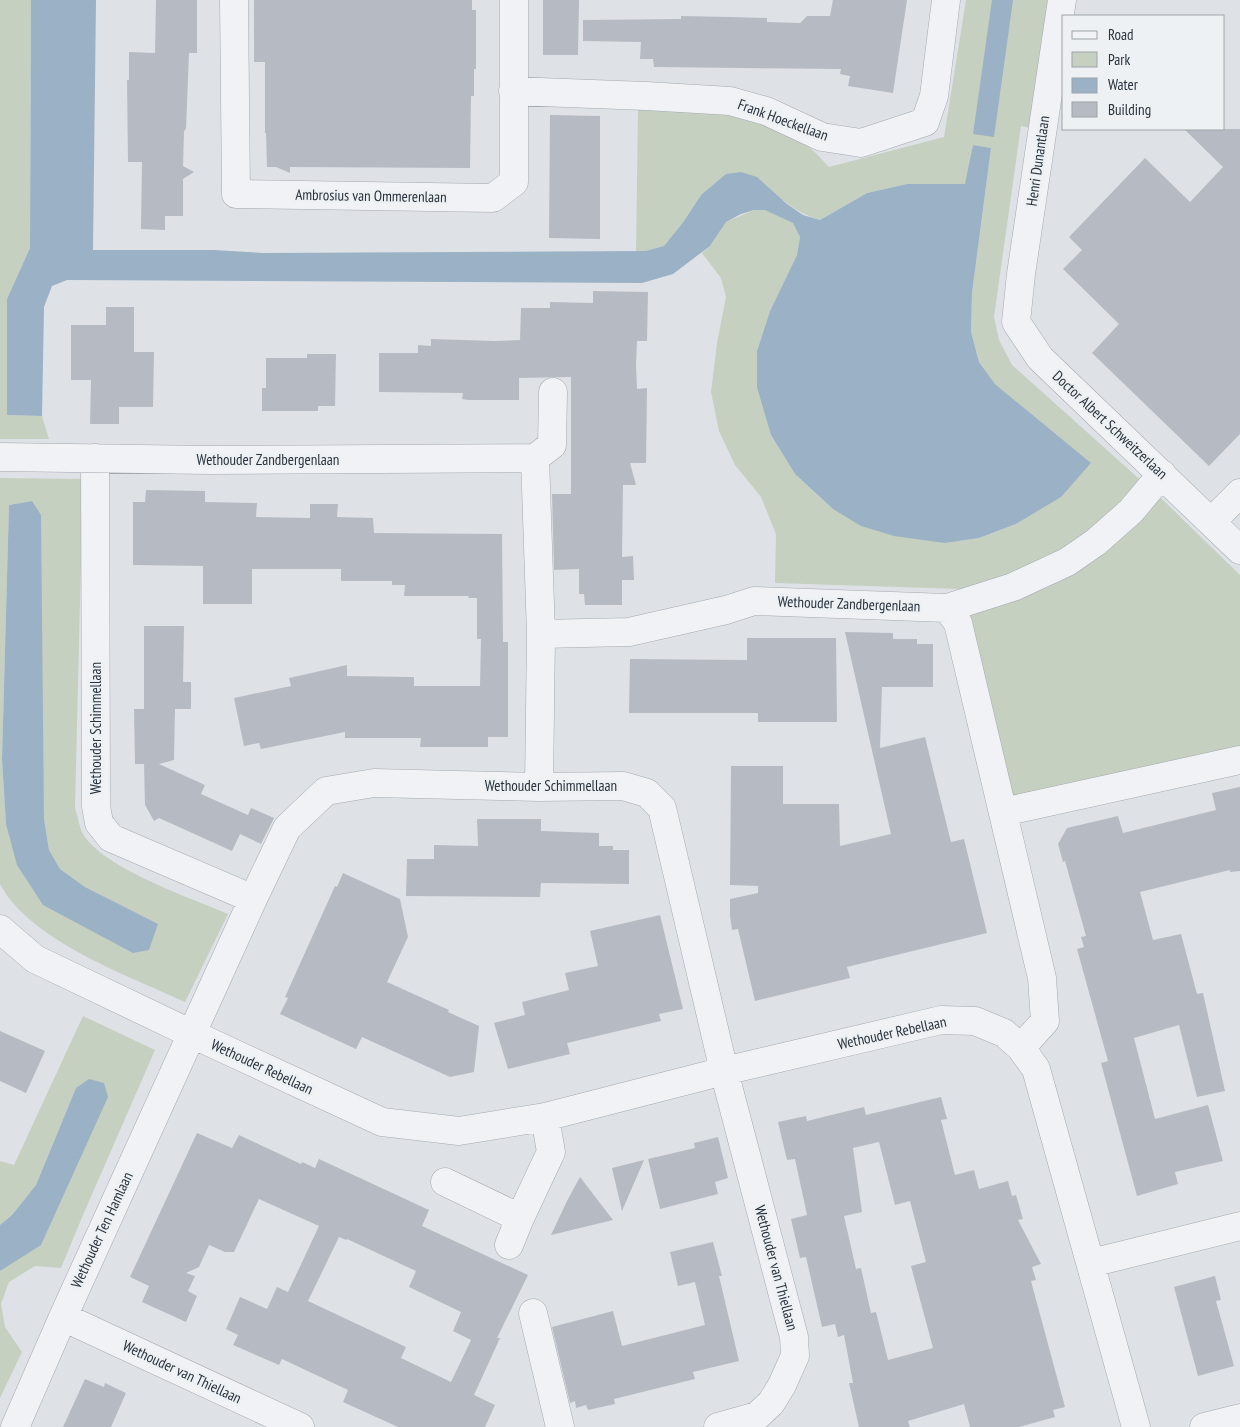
<svg xmlns="http://www.w3.org/2000/svg" width="1240" height="1427" font-family="'PT Sans Narrow',sans-serif">
  <style>
    .green { fill: #c5d0c0; fill-rule: evenodd }
    .water { fill: #9bb1c5 }
    .building { fill: #b6bbc3; fill-rule: evenodd }
    .lines { fill: none; stroke-linecap: round; stroke-linejoin: round }
    .minor-casing { stroke: #a4a9b0; stroke-width: 29 }
    .minor { stroke: #f0f2f5; stroke-width: 28 }
    .labels { text-anchor: middle; stroke-width: 5; stroke-linejoin: round; paint-order: stroke }
    .street-label { font-size: 15px; fill: #28313c; stroke: #edf1f4 }
  </style>
  <rect width="100%" height="100%" fill="#dee2e7"/>
  <path class="green" d="M 0,0 L 31,0 L 30,248 L 7,299 L 7,415 L 42,416 L 49,439 L 0,439 Z
    M 966,0 L 1048,0 L 1030,128 L 1021,126 L 994,317 L 999,340 L 1012,365 L 1165,502 L 1240,575 L 1240,748 L 1014,802 L 960,589 L 775,583 L 776,534 L 761,497 L 735,465 L 719,431 L 711,392 L 717,343 L 726,297 L 721,278 L 702,253 L 710,246 L 726,222 L 754,210 L 766,210 L 793,223 L 800,237 L 797,255 L 770,311 L 757,351 L 771,435 L 795,474 L 833,509 L 945,543 L 979,538 L 1016,524 L 1060,497 L 1091,463 L 995,384 L 979,362 L 971,332 L 972,293 L 991,148 L 973,145 L 966,185 L 907,184 L 867,193 L 820,220 C 791,211 779,196 756,177 L 701,195 L 684,221 L 664,246 L 645,251 L 636,252 L 638,106 C 695,112 758,109 807,146 C 815,151 822,160 829,167 L 944,137 Z
    M 0,478 L 83,479 L 75,808 C 78,816 79,827 83,834 C 103,868 191,898 228,914 L 185,1002 C 129,976 30,941 0,884 ZM 32,501 L 44,819 L 49,850 L 60,869 L 85,887 L 157,924 L 44,905 L 6,824 L 2,759 L 9,505 Z
    M 83,1016 L 155,1050 L 83,1215 L 61,1268 L 35,1266 L 9,1282 L 1,1304 L 5,1327 L 22,1352 L 0,1398 L 0,1271 L 14,1261 L 76,1088 L 36,1185 L 12,1215 L 0,1225 L 0,1161 L 14,1165 Z"/>
  <path class="water" d="M 31,0 L 96,0 L 93,250 L 214,250 L 263,253 L 645,251 L 664,246 L 684,221 L 701,195 L 726,174 L 741,172 L 757,177 L 787,204 L 803,215 L 820,220 L 867,193 L 907,184 L 965,184 L 973,145 L 991,148 L 972,293 L 971,332 L 979,362 L 995,384 L 1091,463 L 1061,497 L 1016,524 L 979,538 L 945,543 L 894,536 L 861,526 L 833,509 L 795,474 L 771,435 L 757,387 L 757,351 L 770,311 L 797,255 L 800,237 L 793,223 L 765,210 L 754,210 L 741,214 L 726,222 L 710,246 L 673,274 L 642,283 L 67,280 L 52,286 L 44,307 L 42,416 L 7,415 L 7,299 L 30,248 Z
    M 992,0 L 1013,0 L 994,137 L 973,134 Z
    M 32,501 L 41,515 L 44,819 L 49,850 L 60,869 L 85,887 L 158,924 L 149,950 L 133,953 L 43,905 L 17,865 L 6,824 L 2,759 L 9,505 Z
    M 89,1079 L 104,1083 L 108,1097 L 41,1245 L 0,1271 L 0,1225 L 12,1215 L 36,1185 L 76,1088 Z"/>
  <path class="building" d="M 156,0 L 197,0 L 197,53 L 189,53 L 186,129 L 184,131 L 183,166 L 194,172 L 183,179 L 183,216 L 165,216 L 165,230 L 141,229 L 142,162 L 128,162 L 127,80 L 129,80 L 129,52 L 155,53 Z
    M 254,0 L 472,0 L 472,10 L 476,10 L 476,69 L 474,69 L 474,96 L 471,96 L 470,168 L 290,167 L 290,173 L 276,167 L 267,167 L 266,133 L 265,133 L 265,62 L 254,62 Z
    M 543,0 L 579,0 L 578,55 L 543,55 Z
    M 833,0 L 907,0 L 893,93 L 848,86 L 850,76 L 840,74 L 841,69 L 654,67 L 653,59 L 640,59 L 641,42 L 583,41 L 583,20 L 681,19 L 681,16 L 731,17 L 767,18 L 767,22 L 800,23 L 807,16 L 830,16 Z
    M 550,115 L 600,116 L 600,239 L 549,238 Z
    M 1184,129 L 1240,129 L 1240,434 L 1209,466 L 1092,353 L 1119,324 L 1063,269 L 1082,250 L 1069,237 L 1145,158 L 1190,202 L 1223,167 Z
    M 593,291 L 648,292 L 647,341 L 637,341 L 636,365 L 637,389 L 647,388 L 646,463 L 630,463 L 636,485 L 623,485 L 622,557 L 633,556 L 634,580 L 622,580 L 622,605 L 585,605 L 584,594 L 579,594 L 579,569 L 554,570 L 552,494 L 571,494 L 571,377 L 519,378 L 519,400 L 468,400 L 462,399 L 463,393 L 379,392 L 379,353 L 418,353 L 418,345 L 431,346 L 431,339 L 494,341 L 520,340 L 521,308 L 550,308 L 550,302 L 593,303 Z
    M 106,307 L 134,307 L 134,352 L 154,352 L 153,407 L 119,407 L 119,424 L 90,424 L 91,380 L 71,380 L 71,325 L 106,325 Z
    M 307,354 L 336,354 L 335,406 L 318,406 L 318,411 L 262,411 L 262,388 L 266,388 L 266,358 L 307,358 Z
    M 146,490 L 205,491 L 205,502 L 257,503 L 256,517 L 310,518 L 310,504 L 338,504 L 337,517 L 373,518 L 374,533 L 502,534 L 503,642 L 508,642 L 508,737 L 488,737 L 488,747 L 420,747 L 421,738 L 345,738 L 345,732 L 261,749 L 259,743 L 244,746 L 234,698 L 291,686 L 289,678 L 347,665 L 347,676 L 414,677 L 414,686 L 480,686 L 481,639 L 477,639 L 477,598 L 468,598 L 469,596 L 404,596 L 405,585 L 392,585 L 392,581 L 341,581 L 341,569 L 252,569 L 252,604 L 203,604 L 203,566 L 133,565 L 133,502 L 145,502 Z
    M 144,626 L 184,626 L 183,682 L 191,682 L 191,709 L 175,709 L 174,760 L 159,764 L 205,785 L 201,794 L 248,815 L 251,808 L 274,818 L 261,844 L 240,834 L 232,851 L 159,818 L 154,821 L 145,805 L 144,764 L 135,764 L 134,709 L 144,709 Z
    M 845,632 L 893,633 L 893,639 L 917,639 L 917,644 L 933,644 L 933,687 L 882,687 L 880,748 L 925,737 L 951,842 L 964,839 L 987,933 L 847,967 L 850,978 L 755,1001 L 738,929 L 732,930 L 730,916 L 730,899 L 758,893 L 758,886 L 730,885 L 731,766 L 783,766 L 783,804 L 839,804 L 840,846 L 891,834 Z
    M 747,638 L 836,638 L 837,722 L 758,722 L 758,713 L 629,713 L 630,659 L 747,660 Z
    M 1240,787 L 1240,871 L 1230,872 L 1230,870 L 1140,892 L 1153,940 L 1181,934 L 1197,994 L 1203,993 L 1225,1091 L 1197,1097 L 1179,1025 L 1134,1038 L 1155,1119 L 1208,1105 L 1223,1161 L 1175,1172 L 1178,1184 L 1137,1196 L 1101,1063 L 1108,1061 L 1077,949 L 1084,947 L 1081,937 L 1086,936 L 1065,861 L 1063,862 L 1058,844 L 1067,828 L 1118,816 L 1123,833 L 1216,810 L 1212,793 Z
    M 477,819 L 541,819 L 541,831 L 599,833 L 599,846 L 613,846 L 613,850 L 629,850 L 629,884 L 541,883 L 540,897 L 406,896 L 407,859 L 434,859 L 434,845 L 478,846 Z
    M 343,873 L 400,899 L 408,937 L 387,982 L 449,1010 L 448,1012 L 479,1026 L 474,1072 L 450,1077 L 362,1037 L 356,1049 L 280,1014 L 288,998 L 285,997 L 335,886 L 337,887 Z
    M 660,915 L 683,1009 L 659,1014 L 661,1021 L 567,1043 L 570,1054 L 508,1069 L 494,1023 L 525,1015 L 522,1002 L 569,990 L 565,973 L 598,966 L 590,931 Z
    M 0,1031 L 45,1051 L 26,1093 L 0,1081 Z
    M 941,1097 L 947,1119 L 941,1120 L 955,1175 L 974,1170 L 979,1189 L 1008,1181 L 1012,1196 L 1016,1195 L 1023,1219 L 1018,1220 L 1041,1264 L 1032,1267 L 1036,1280 L 1031,1281 L 1065,1407 L 1053,1410 L 1055,1417 L 1019,1427 L 970,1427 L 964,1404 L 908,1421 L 910,1427 L 859,1427 L 849,1383 L 853,1383 L 844,1335 L 838,1337 L 835,1324 L 822,1327 L 806,1257 L 800,1258 L 791,1219 L 807,1215 L 795,1159 L 787,1160 L 778,1122 L 806,1116 L 807,1121 L 864,1107 L 866,1115 ZM 879,1142 L 895,1205 L 910,1201 L 926,1262 L 911,1266 L 933,1348 L 888,1360 L 876,1312 L 871,1313 L 861,1268 L 856,1269 L 844,1216 L 862,1212 L 853,1148 Z
    M 197,1133 L 232,1148 L 239,1135 L 301,1164 L 302,1162 L 315,1168 L 319,1159 L 429,1210 L 422,1226 L 528,1275 L 497,1338 L 500,1338 L 474,1395 L 495,1405 L 485,1427 L 398,1427 L 343,1402 L 348,1390 L 282,1359 L 279,1365 L 233,1345 L 238,1335 L 226,1329 L 240,1297 L 267,1309 L 277,1287 L 288,1292 L 319,1226 L 259,1199 L 234,1252 L 225,1252 L 209,1245 L 199,1267 L 186,1273 L 195,1276 L 188,1291 L 197,1296 L 186,1322 L 142,1302 L 149,1286 L 130,1277 ZM 339,1237 L 346,1240 L 347,1239 L 416,1271 L 409,1287 L 461,1312 L 453,1331 L 471,1340 L 451,1382 L 401,1358 L 406,1347 L 308,1301 Z
    M 718,1137 L 728,1178 L 715,1182 L 718,1194 L 660,1209 L 648,1159 L 695,1148 L 694,1143 Z
    M 644,1160 L 622,1211 L 612,1168 Z
    M 580,1177 L 613,1220 L 551,1235 L 567,1201 Z
    M 713,1242 L 722,1276 L 719,1276 L 739,1361 L 693,1372 L 695,1379 L 614,1399 L 615,1404 L 588,1410 L 586,1405 L 576,1408 L 575,1401 L 570,1403 L 552,1327 L 613,1311 L 622,1346 L 705,1325 L 695,1282 L 678,1286 L 670,1252 Z
    M 1215,1276 L 1221,1300 L 1216,1301 L 1234,1366 L 1198,1376 L 1174,1287 Z
    M 85,1379 L 104,1387 L 105,1383 L 126,1393 L 111,1427 L 63,1427 Z"/>
  <g class="lines">
    <defs>
      <path id="minor" d="M 234,0 L 236,194 L 493,198 L 514,182 L 514,0
        M 1062,0 L 1021,274 L 1016,322 L 1040,358 L 1240,550
        M 513,91 L 646,96 L 730,101 L 766,111 L 822,137 L 861,143 L 925,122 L 934,96 L 946,0
        M 0,457 L 209,460 L 535,458
        M 95,458 L 96,806 L 99,823 L 111,838 L 253,899
        M 1211,522 L 1240,493
        M 947,608 L 1013,587 L 1067,562 L 1096,542 L 1131,511 L 1162,474
        M 541,634 L 629,632 L 726,610 L 754,601 L 947,608 L 958,623 L 1042,978 L 1045,1021 L 1021,1048
        M 539,787 L 541,634 L 535,458 L 552,445 L 553,392
        M 1003,812 L 1240,760
        M 0,929 L 35,959 L 192,1034 L 382,1122 L 459,1131 L 545,1117 L 724,1071 L 941,1020 L 975,1021 L 1004,1033 L 1021,1048 L 1036,1069 L 1136,1427
        M 445,1182 L 520,1218 L 551,1152 L 545,1117
        M 509,1245 L 520,1218
        M 1091,1263 L 1240,1226
        M 533,1313 L 560,1427
        M 63,1317 L 300,1427
        M 15,1427 L 63,1317 L 253,899 L 287,828 L 326,791 L 374,783 L 539,787 L 623,786 L 647,793 L 662,808 L 724,1071 L 794,1337 L 795,1356 L 782,1385 L 771,1403 L 757,1416 L 718,1427
        M 1204,1427 L 1240,1418"/>
    </defs>
    <use href="#minor" class="minor-casing"/>
    <use href="#minor" class="minor"/>
  </g>
  <g class="labels">
    <g class="street-label">
      <text transform="translate(783 120) rotate(20)" y="5">Frank Hoeckellaan</text>
      <text transform="translate(1038 161) rotate(-82)" y="5">Henri Dunantlaan</text>
      <text transform="translate(371 196) rotate(1)" y="5">Ambrosius van Ommerenlaan</text>
      <text transform="translate(1110 425) rotate(43)" y="5">Doctor Albert Schweitzerlaan</text>
      <text x="268" y="465">Wethouder Zandbergenlaan</text>
      <text transform="translate(849 604) rotate(2)" y="5">Wethouder Zandbergenlaan</text>
      <text transform="translate(96 728) rotate(-90)" y="5">Wethouder Schimmellaan</text>
      <text x="551" y="791">Wethouder Schimmellaan</text>
      <text transform="translate(892 1033) rotate(-12)" y="5">Wethouder Rebellaan</text>
      <text transform="translate(262 1067) rotate(25)" y="5">Wethouder Rebellaan</text>
      <text transform="translate(102 1230) rotate(-65)" y="5">Wethouder Ten Hamlaan</text>
      <text transform="translate(776 1268) rotate(75)" y="5">Wethouder van Thiellaan</text>
      <text transform="translate(182 1372) rotate(25)" y="5">Wethouder van Thiellaan</text>
    </g>
  </g>
  <rect x="1062" y="15" width="162" height="115" fill="#edf1f4" stroke="#9ea4aa"/>
  <rect x="1072" y="31" width="25" height="8" fill="#f0f2f5" stroke="#9ea4aa"/>
  <text x="1108" y="40" font-size="15" fill="#28313c">Road</text>
  <rect x="1072" y="52" width="25" height="15" fill="#c5d0c0" stroke="#9ea4aa"/>
  <text x="1108" y="65" font-size="15" fill="#28313c">Park</text>
  <rect x="1072" y="78" width="25" height="15" fill="#9bb1c5" stroke="#9ea4aa"/>
  <text x="1108" y="90" font-size="15" fill="#28313c">Water</text>
  <rect x="1072" y="102" width="25" height="15" fill="#b6bbc3" stroke="#9ea4aa"/>
  <text x="1108" y="115" font-size="15" fill="#28313c">Building</text>
</svg>
